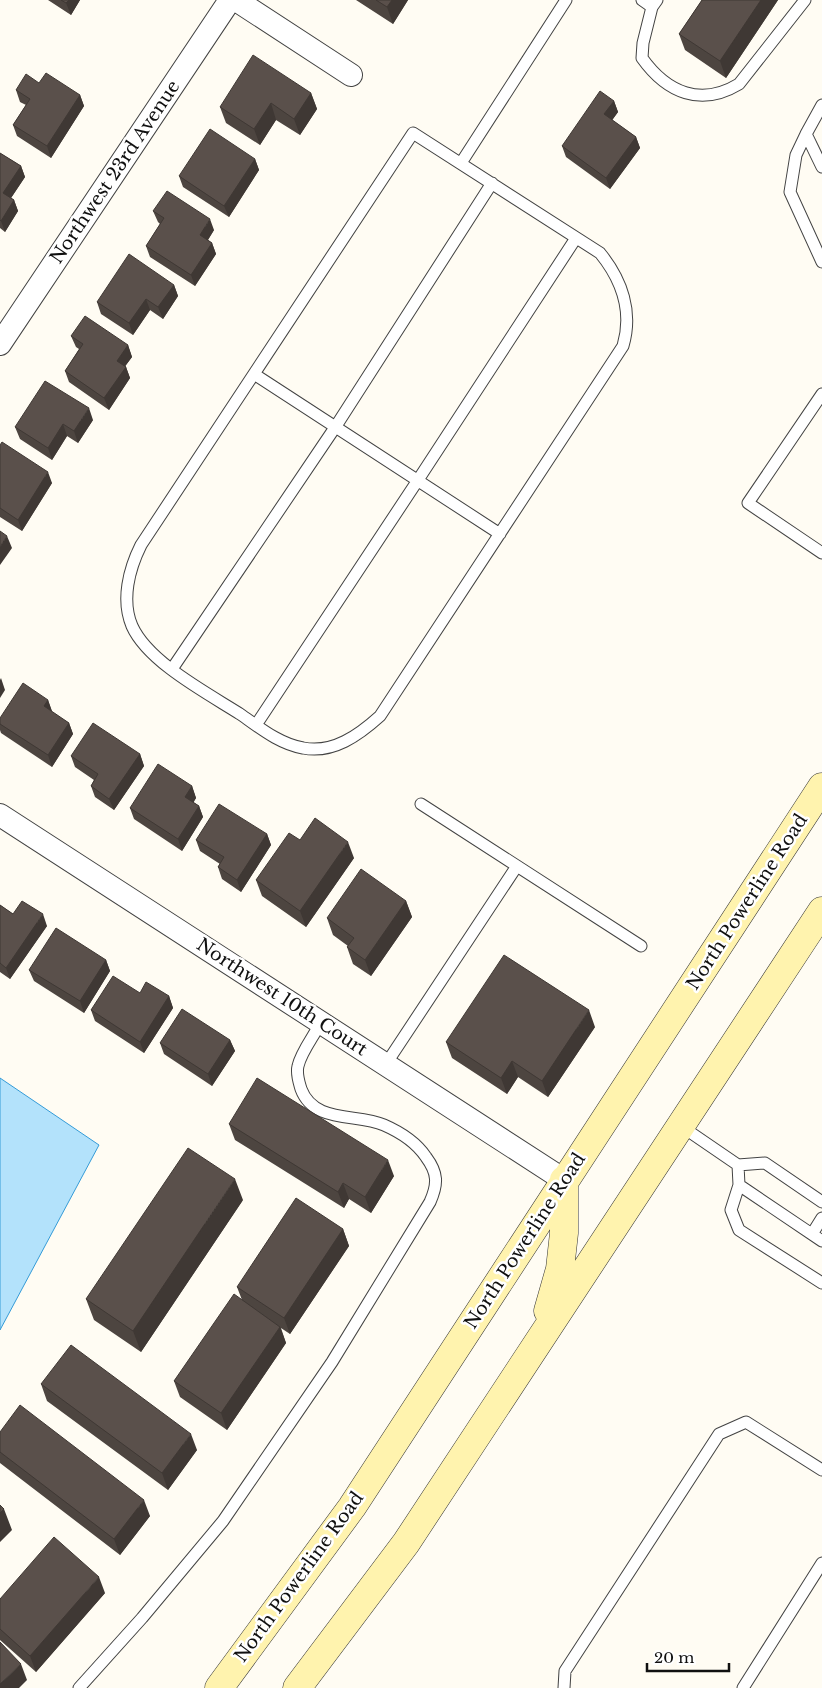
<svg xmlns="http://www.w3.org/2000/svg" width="822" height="1688" font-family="'Libre Baskerville',serif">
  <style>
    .water { fill: #b3e2fb; stroke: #349bd7 }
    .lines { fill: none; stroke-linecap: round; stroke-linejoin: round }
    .lane-casing { stroke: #434343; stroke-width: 13 }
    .street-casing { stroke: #434343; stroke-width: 24 }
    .secondary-casing { stroke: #323232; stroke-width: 29 }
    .lane { stroke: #fff; stroke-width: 11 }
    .street { stroke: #fff; stroke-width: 22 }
    .secondary { stroke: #fff3ae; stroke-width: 28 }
    .wall { fill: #4d4540 }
    .shaded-wall { fill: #3f3834 }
    .building { fill: #5a504b; stroke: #3f3834 }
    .labels { text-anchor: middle; stroke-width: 5; stroke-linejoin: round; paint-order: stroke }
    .street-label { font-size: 18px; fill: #101010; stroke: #fff }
  </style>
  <rect width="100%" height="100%" fill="#fffcf3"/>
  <path class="water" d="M 0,1078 L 99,1145 L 0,1330 Z"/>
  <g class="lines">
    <defs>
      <path id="lane" d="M 642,0 L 652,7 L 657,0
        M 652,7 L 643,43 L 642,58 C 667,93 701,107 739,84 L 805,0
        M 822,105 L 806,134 L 822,167
        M 413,133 L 600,253 C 622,280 633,312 623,346 L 380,716 C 359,735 333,754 303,748 C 279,744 259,727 240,714 C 207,693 148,662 132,626 C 121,600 129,569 141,545 Z
        M 806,134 L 796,155 L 790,192 L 822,262
        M 461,163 L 566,0
        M 254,374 L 500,534
        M 822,394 L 748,503 L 822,553
        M 172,669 L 336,426 L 492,183
        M 256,725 L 418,480 L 576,238
        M 421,804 L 641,946
        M 386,1064 L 517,866
        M 681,1126 L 738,1165 L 765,1163 L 822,1202
        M 738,1165 L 739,1185 L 822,1241
        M 739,1185 L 731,1210 L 739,1230 L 822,1283
        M 812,1234 L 822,1218
        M 79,1688 L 142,1618 L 223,1521 L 332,1362 L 430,1202 C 438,1184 438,1173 426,1157 C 416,1142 400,1132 384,1125 C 357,1113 314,1124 301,1089 C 299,1082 296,1074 298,1066 C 301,1052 314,1036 321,1022
        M 564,1688 L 565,1671 L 719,1434 L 746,1422 L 822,1470
        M 743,1688 L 822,1563"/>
      <path id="street" d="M 236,0 L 351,75
        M 0,344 L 230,0
        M 0,815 L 564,1180"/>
      <path id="secondary" d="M 548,1311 L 560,1269 L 564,1233 L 564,1180
        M 219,1688 L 352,1507 L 822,787
        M 297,1688 L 406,1543 L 822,911"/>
    </defs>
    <use href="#lane" class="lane-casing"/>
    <use href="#street" class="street-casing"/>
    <use href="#secondary" class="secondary-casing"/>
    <use href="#lane" class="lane"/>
    <use href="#street" class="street"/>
    <use href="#secondary" class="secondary"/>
  </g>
  <path class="wall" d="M 48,0 L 80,0 L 71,15 Z
    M 356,0 L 408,0 L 393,24 Z
    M 702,0 L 778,0 L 726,78 L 685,50 L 679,34 Z
    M 39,83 L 80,95 L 84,106 L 51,158 L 17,136 L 13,125 L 26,105 L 20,102 L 16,90 Z
    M 311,93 L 317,109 L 300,135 L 276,120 L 260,145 L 226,123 L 220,107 Z
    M 614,101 L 618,112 L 612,120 L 636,137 L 640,148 L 610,189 L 566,157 L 562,146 Z
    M 0,153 L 21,166 L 25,177 L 11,198 L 14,200 L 18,211 L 5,232 L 0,228 Z
    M 255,159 L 259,170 L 229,217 L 183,187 L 179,176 Z
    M 153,211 L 214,230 L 208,240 L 212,243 L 216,254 L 195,286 L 150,257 L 146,246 L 160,224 L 158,222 Z
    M 174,285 L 178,296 L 163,319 L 150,310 L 133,335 L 101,314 L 97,302 Z
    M 71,336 L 128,345 L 132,357 L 125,366 L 126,367 L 130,378 L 109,410 L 69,382 L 65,371 L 79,349 L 76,347 Z
    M 93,420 L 78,443 L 67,436 L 52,460 L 20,439 L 15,427 Z
    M 0,445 L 52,483 L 22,531 L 0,517 Z
    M 48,700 L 52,712 L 69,723 L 73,734 L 52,767 L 1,733 L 0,730 L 0,718 Z
    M 140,754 L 144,766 L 114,810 L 95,797 L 91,786 L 94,780 L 75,767 L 71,756 Z
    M 192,786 L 196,798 L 193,802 L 199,806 L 203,817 L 182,851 L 134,819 L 130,808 Z
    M 267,834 L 271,845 L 241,892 L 222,879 L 218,867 L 220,864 L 200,851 L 196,840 Z
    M 300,840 L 354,858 L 306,927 L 262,896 L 256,880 Z
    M 406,901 L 412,917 L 371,976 L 353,964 L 347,947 L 348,946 L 333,935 L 327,918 Z
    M 0,905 L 13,914 L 47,926 L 10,979 L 0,972 Z
    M 106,960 L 110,971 L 84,1013 L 34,981 L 29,970 Z
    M 140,993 L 169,996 L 173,1008 L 144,1053 L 95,1021 L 91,1010 Z
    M 595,1027 L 548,1097 L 518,1077 L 507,1094 L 452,1058 L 446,1042 Z
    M 230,1040 L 235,1051 L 212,1086 L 164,1054 L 160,1043 Z
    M 229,1124 L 394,1176 L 371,1213 L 349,1199 L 344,1208 L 235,1140 Z
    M 243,1200 L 141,1352 L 94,1320 L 86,1299 Z
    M 343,1229 L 349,1246 L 290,1334 L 281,1328 L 286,1343 L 227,1430 L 180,1397 L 174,1381 L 242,1300 L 237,1287 Z
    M 41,1384 L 197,1450 L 168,1490 L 47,1401 Z
    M 0,1432 L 150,1516 L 120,1555 L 0,1463 Z
    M 105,1593 L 36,1672 L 0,1640 L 0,1599 Z"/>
  <path class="shaded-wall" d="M 69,0 L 80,0 L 71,15 L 66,3 Z
    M 392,0 L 408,0 L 393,24 L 387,7 Z
    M 761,0 L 778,0 L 726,78 L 720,61 Z
    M 311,93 L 317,109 L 300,135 L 294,119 Z
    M 80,95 L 84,106 L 51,158 L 47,146 Z
    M 614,101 L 618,112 L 608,126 L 604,114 Z
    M 271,103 L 276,120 L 260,145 L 254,129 Z
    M 636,137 L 640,148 L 610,189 L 606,178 Z
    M 255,159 L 259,170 L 229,217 L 224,206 Z
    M 21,166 L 25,177 L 7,204 L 3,193 Z
    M 14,200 L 18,211 L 5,232 L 1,221 Z
    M 210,219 L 214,230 L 204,246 L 200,235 Z
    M 212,243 L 216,254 L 195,286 L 191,275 Z
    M 174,285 L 178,296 L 163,319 L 158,307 Z
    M 146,299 L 150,310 L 133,335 L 129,323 Z
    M 128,345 L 132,357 L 121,372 L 117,361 Z
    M 126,367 L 130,378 L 109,410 L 104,398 Z
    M 89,408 L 93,420 L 78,443 L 74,431 Z
    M 63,424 L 67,436 L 52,460 L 48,448 Z
    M 48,472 L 52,483 L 22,531 L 18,520 Z
    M 7,536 L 12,548 L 0,565 L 0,547 Z
    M 1,678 L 5,690 L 0,698 L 0,680 Z
    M 48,700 L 52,711 L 48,718 L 44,706 Z
    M 69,723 L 73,734 L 52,767 L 48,755 Z
    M 140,754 L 144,766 L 114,810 L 109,799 Z
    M 192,786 L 196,798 L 190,809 L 185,797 Z
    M 199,806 L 203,817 L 182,851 L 178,839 Z
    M 267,834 L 271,845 L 241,892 L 237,880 Z
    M 348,842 L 354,858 L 306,927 L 300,911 Z
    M 406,901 L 412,917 L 371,976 L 365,960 Z
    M 43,914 L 47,926 L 10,979 L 6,968 Z
    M 106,960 L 110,971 L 84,1013 L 80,1001 Z
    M 169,996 L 173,1008 L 144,1053 L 140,1042 Z
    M 589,1010 L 595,1027 L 548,1097 L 542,1081 Z
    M 230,1040 L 235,1051 L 212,1086 L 208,1074 Z
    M 512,1061 L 518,1077 L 507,1094 L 501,1078 Z
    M 388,1160 L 394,1176 L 371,1213 L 365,1197 Z
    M 235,1179 L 243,1200 L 141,1352 L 133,1331 Z
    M 343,1183 L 349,1199 L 344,1208 L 338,1192 Z
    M 343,1229 L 349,1246 L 290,1334 L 284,1318 Z
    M 280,1327 L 286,1343 L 227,1430 L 221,1413 Z
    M 191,1434 L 197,1450 L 168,1490 L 162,1473 Z
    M 144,1500 L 150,1516 L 120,1555 L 114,1539 Z
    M 4,1509 L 12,1530 L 0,1542 L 0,1513 Z
    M 99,1577 L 105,1593 L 36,1672 L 30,1656 Z
    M 21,1664 L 27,1680 L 19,1688 L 0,1688 L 0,1684 Z"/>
  <path class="building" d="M 61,0 L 69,0 L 66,3 Z
    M 376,0 L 392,0 L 387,7 Z
    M 702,0 L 761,0 L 720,61 L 679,34 Z
    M 253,55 L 311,93 L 294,119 L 271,103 L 254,129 L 220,107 Z
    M 46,73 L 80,95 L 47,146 L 13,125 L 30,99 L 16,90 L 26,74 L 39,83 Z
    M 600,91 L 614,101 L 604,114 L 636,137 L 606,178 L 562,146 Z
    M 210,129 L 255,159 L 224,206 L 179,176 Z
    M 0,153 L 21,166 L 3,193 L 14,200 L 1,221 L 0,220 Z
    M 167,191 L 210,219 L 200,235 L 212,243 L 191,275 L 146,246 L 164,218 L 153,211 Z
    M 129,254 L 174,285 L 158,307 L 146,299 L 129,323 L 97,302 Z
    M 85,316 L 128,345 L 117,361 L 126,367 L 104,398 L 65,371 L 83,344 L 71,336 Z
    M 45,381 L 89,408 L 74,431 L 63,424 L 48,448 L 15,427 Z
    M 2,442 L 48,472 L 18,520 L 0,508 L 0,445 Z
    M 0,531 L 7,536 L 0,547 Z
    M 23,683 L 48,700 L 44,706 L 69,723 L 48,755 L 0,724 L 0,718 Z
    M 93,723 L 140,754 L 109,799 L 91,786 L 98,774 L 71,756 Z
    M 158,764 L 192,786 L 185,797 L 199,806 L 178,839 L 130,808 Z
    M 219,804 L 267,834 L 237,880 L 218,867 L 224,857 L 196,840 Z
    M 315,818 L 348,842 L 300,911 L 256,880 L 289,833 L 300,840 Z
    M 361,869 L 406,901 L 365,960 L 347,947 L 354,938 L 327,918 Z
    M 22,901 L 43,914 L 6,968 L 0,963 L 0,905 L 13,914 Z
    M 56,928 L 106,960 L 80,1001 L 29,970 Z
    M 504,955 L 589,1010 L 542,1081 L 512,1061 L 501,1078 L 446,1042 Z
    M 113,976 L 140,993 L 146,982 L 169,996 L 140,1042 L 91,1010 Z
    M 182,1009 L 230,1040 L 208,1074 L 160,1043 Z
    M 257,1078 L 388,1160 L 365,1197 L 343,1183 L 338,1192 L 229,1124 Z
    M 188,1148 L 235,1179 L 133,1331 L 86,1299 Z
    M 296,1198 L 343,1229 L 284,1318 L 237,1287 Z
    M 234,1294 L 280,1327 L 221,1413 L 174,1381 Z
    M 71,1345 L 191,1434 L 162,1473 L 41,1384 Z
    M 20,1405 L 144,1500 L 114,1539 L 0,1452 L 0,1432 Z
    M 0,1505 L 4,1509 L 0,1513 Z
    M 54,1537 L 99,1577 L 30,1656 L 0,1629 L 0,1599 Z
    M 0,1642 L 21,1664 L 0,1684 Z"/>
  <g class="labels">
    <g class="street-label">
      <text transform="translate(115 172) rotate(-56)" y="6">Northwest 23rd Avenue</text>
      <text transform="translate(747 902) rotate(-57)" y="6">North Powerline Road</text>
      <text transform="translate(282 997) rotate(33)" y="6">Northwest 10th Court</text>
      <text transform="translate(525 1241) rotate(-57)" y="6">North Powerline Road</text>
      <text transform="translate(299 1577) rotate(-54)" y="6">North Powerline Road</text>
    </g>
  </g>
  <path d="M647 1663v8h82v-8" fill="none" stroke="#101010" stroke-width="2.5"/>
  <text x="654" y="1663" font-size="15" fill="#101010" stroke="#ffffff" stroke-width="4" paint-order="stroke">20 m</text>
</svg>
